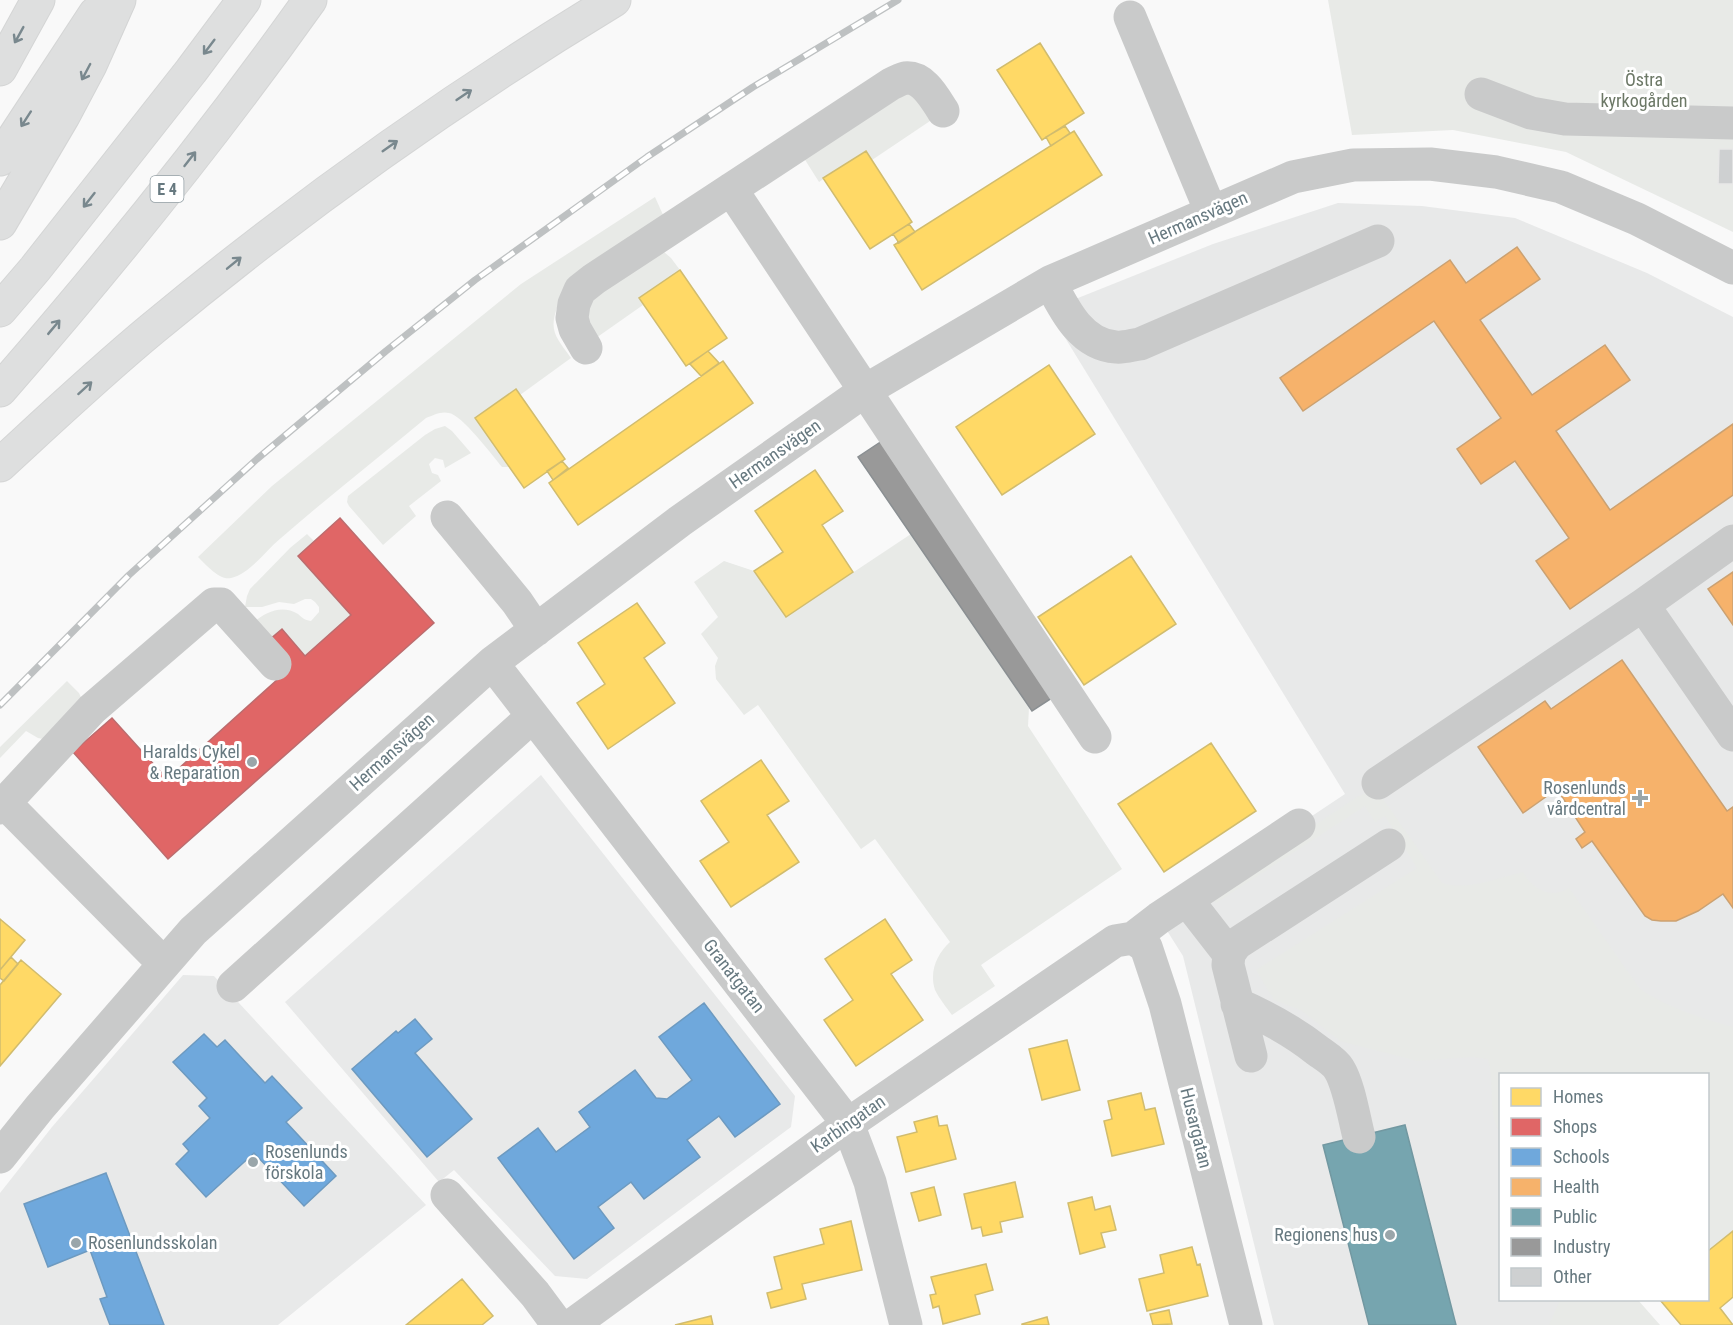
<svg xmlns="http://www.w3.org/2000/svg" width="1733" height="1325" font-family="'Roboto Condensed',sans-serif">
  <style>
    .built { fill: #e8e9e9 }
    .green { fill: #e8eae7 }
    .homes { fill: #ffd966; stroke: #d1bc6e; stroke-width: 1.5 }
    .shops { fill: #e06666; stroke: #bc6c6e; stroke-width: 1.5 }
    .schools { fill: #6fa8dc; stroke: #6d9ac0; stroke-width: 1.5 }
    .health { fill: #f6b26b; stroke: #cba171; stroke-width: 1.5 }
    .public { fill: #76a5af; stroke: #7298a1; stroke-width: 1.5 }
    .industry { fill: #999; stroke: #8a8f92; stroke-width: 1.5 }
    .building { fill: #ced0d1; stroke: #e8e8e8; stroke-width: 1.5 }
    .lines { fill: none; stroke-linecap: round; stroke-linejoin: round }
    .highway-casing { stroke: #d4d5d5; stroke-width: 35 }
    .minor { stroke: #c9caca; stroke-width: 33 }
    .highway { stroke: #dedfdf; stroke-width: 33 }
    .rail-casing { stroke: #bec1c2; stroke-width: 7 }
    .rail { stroke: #fff; stroke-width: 4.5; stroke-dasharray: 14; stroke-linecap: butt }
    .oneway { stroke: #79888e }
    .poi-dot { fill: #9aa6aa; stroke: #fff; stroke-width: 2 }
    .labels { text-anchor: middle; stroke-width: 6; stroke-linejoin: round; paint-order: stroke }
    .shield { fill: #fff; stroke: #95a1a6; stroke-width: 1.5 }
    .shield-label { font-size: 16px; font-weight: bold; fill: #677980 }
    .park-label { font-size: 18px; fill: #6c7866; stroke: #fff }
    .street-label { font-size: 18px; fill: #677980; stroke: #fff }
    .poi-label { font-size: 18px; fill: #677980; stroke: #fff; text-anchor: end }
  </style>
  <rect width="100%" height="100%" fill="#f9f9f9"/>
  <path class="built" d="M 1338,203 L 1422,206 L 1515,218 L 1647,273 L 1733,317 L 1733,1095 L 1708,1074 L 1500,1074 L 1500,1300 L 1628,1300 L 1618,1325 L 1274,1325 L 1183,956 L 1159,918 L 1345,794 L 1048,310 L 1213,244 Z
    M 541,775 L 795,1096 L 791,1127 L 587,1279 L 555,1276 L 454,1170 L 439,1182 L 285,1002 Z
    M 183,975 L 214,976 L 426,1205 L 278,1325 L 0,1325 L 0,1193 L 52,1127 Z"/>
  <path class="green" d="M 1328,0 L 1733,0 L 1733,232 L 1566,152 L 1453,130 L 1352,135 Z
    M 908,93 L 921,99 L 933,119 L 872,160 L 865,151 L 819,182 L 802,155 L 844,122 Z
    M 655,197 L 664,217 L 558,305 C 548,331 556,337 571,358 L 520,395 L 515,389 L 475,418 L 509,467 L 502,467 C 492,455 462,415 449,413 C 441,411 434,415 426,418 C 378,458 328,497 281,538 C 265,551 251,573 231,578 C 220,581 205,564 198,557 L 272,486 L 521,284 Z
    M 664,252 L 671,258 L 680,270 L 639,298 L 643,305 L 596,338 L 586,317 L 592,290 Z
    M 445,426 L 452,431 L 471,453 L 445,468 L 443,460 L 435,458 L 429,464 L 432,473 L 438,475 L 441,481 L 409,506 L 416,516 L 383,545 L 349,506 L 347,502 L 348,496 L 425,435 L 435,429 Z
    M 307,534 L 314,541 L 298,556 L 351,615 L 305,656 L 282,629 L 268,641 L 253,623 C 265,612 282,604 298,614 C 303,618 304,620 311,621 L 319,612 L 319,607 L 315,602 L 311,599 L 305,599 L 294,604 L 279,602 L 262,607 L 245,607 L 247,596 L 250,589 L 290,548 Z
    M 911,534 L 1029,708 L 1028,726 L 1122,869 L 981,965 L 995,986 L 952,1015 C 946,1007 939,998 935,990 C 929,971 937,954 950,942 L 875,839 L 861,849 L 758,705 L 744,715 L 716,679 L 715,666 L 718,658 L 701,634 L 718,617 L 694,582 L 724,561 L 754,571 L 786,617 Z
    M 67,681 L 79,693 L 83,702 L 43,739 L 38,738 L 26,731 L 0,758 L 0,747 Z
    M 1368,792 L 1381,796 L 1442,883 C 1468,891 1498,878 1523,872 C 1532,889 1551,900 1569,888 L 1640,989 C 1668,1008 1701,1018 1733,1027 L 1733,1231 L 1708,1251 L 1708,1074 L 1500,1074 L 1500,1134 C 1487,1109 1495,1085 1488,1059 L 1472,1057 L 1417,1061 L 1340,1041 L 1301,1010 L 1274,1000 L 1256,970 L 1417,868 L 1385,816 L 1375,822 L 1365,806 L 1216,903 L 1210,895 L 1357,797 Z
    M 1560,1300 L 1638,1300 L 1660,1325 L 1549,1325 Z"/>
  <path class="homes" d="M 1040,43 L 1084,113 L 1042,140 L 997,70 Z
    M 1065,126 L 1070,133 L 1051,146 L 1046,137 Z
    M 1074,131 L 1102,175 L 922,290 L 894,245 Z
    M 866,151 L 912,222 L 870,249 L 823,178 Z
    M 909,224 L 915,232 L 899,243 L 893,234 Z
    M 680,270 L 727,338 L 686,366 L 639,298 Z
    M 708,351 L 719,363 L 701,376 L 690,364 Z
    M 723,361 L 753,403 L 578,525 L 549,483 Z
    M 1049,365 L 1095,434 L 1002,495 L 956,427 Z
    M 516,389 L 565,459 L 524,488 L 475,418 Z
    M 562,461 L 568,468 L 553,480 L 547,471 Z
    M 815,470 L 843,511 L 822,525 L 853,572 L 786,617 L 754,571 L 783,552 L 755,511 Z
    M 1131,556 L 1176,624 L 1084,685 L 1038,617 Z
    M 637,603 L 665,643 L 644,658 L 675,703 L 608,749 L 577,703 L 605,684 L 578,643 Z
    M 1211,743 L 1256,811 L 1164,872 L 1118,804 Z
    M 761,760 L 789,801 L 767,815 L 799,862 L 731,907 L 700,861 L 729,842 L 701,801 Z
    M 0,919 L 25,940 L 0,970 Z
    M 885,919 L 912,960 L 891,974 L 923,1020 L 856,1066 L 824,1020 L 853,1000 L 825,959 Z
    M 11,957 L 18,964 L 4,981 L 0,978 L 0,970 Z
    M 21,960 L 61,994 L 0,1066 L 0,985 Z
    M 1067,1040 L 1080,1090 L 1042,1100 L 1029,1049 Z
    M 1141,1093 L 1145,1110 L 1155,1108 L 1164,1144 L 1112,1156 L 1104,1121 L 1112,1119 L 1108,1101 Z
    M 937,1116 L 939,1126 L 947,1125 L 956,1159 L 906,1172 L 897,1137 L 917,1132 L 914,1122 Z
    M 1015,1182 L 1023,1217 L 1000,1222 L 1002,1232 L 983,1236 L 981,1227 L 972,1229 L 964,1194 Z
    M 934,1187 L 941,1215 L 919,1221 L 911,1193 Z
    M 1092,1197 L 1095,1210 L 1110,1206 L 1116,1230 L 1101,1233 L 1105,1247 L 1080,1254 L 1068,1203 Z
    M 851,1221 L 862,1270 L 802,1284 L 806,1299 L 771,1308 L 767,1293 L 782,1289 L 774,1257 L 824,1244 L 820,1229 Z
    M 1733,1231 L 1733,1297 L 1720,1308 L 1733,1325 L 1681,1325 L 1660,1300 L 1708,1300 L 1708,1251 Z
    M 1192,1247 L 1197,1265 L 1200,1264 L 1208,1296 L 1147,1311 L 1139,1279 L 1164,1273 L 1160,1255 Z
    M 986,1264 L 993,1290 L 975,1295 L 980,1314 L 943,1324 L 939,1306 L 933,1308 L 930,1295 L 936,1294 L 931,1277 Z
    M 462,1279 L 493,1316 L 482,1325 L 406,1325 Z
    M 1169,1310 L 1172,1324 L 1153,1325 L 1150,1314 Z
    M 711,1316 L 713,1325 L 675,1325 Z
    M 1047,1317 L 1049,1325 L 1022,1325 L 1022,1324 Z"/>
  <path class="shops" d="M 340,518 L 434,623 L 168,859 L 73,752 L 112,718 L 167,779 L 288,670 L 268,641 L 282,629 L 305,656 L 351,615 L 298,556 Z"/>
  <path class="schools" d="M 704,1003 L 780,1104 L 735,1137 L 719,1116 L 687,1140 L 700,1157 L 644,1199 L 631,1182 L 598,1207 L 614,1228 L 574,1259 L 498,1158 L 538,1128 L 556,1152 L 590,1127 L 579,1112 L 635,1070 L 656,1098 L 667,1099 L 692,1080 L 659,1037 Z
    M 415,1019 L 432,1039 L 415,1053 L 472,1119 L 427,1157 L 352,1069 L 396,1031 L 398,1033 Z
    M 204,1034 L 217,1047 L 225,1040 L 265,1083 L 272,1076 L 302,1108 L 286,1122 L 336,1176 L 304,1206 L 254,1153 L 206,1197 L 176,1164 L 189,1151 L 183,1144 L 210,1118 L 199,1106 L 207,1098 L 173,1062 Z
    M 106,1173 L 164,1325 L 110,1325 L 100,1299 L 107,1297 L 90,1250 L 48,1267 L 24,1204 Z"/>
  <path class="health" d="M 1517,247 L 1540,279 L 1480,320 L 1532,395 L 1605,345 L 1630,380 L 1556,431 L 1610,510 L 1733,424 L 1733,495 L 1570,609 L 1536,561 L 1569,538 L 1515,461 L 1481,484 L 1457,449 L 1501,418 L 1434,321 L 1303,411 L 1280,378 L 1450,260 L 1466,283 Z
    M 1733,572 L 1733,625 L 1708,589 Z
    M 1622,660 L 1727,811 L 1733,807 L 1733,908 L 1723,894 L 1698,911 L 1676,921 L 1661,921 L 1652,920 L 1645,916 L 1592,841 L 1582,848 L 1576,839 L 1585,832 L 1557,789 L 1523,813 L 1478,747 L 1545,701 L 1551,709 Z"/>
  <path class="public" d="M 1405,1125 L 1456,1325 L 1369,1325 L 1323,1145 Z"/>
  <path class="industry" d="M 882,441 L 1055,696 L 1032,711 L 858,457 Z"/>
  <path class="building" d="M 1719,149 L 1733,149 L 1733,184 L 1718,184 Z"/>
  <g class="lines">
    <defs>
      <path id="highway" d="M 0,69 L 38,0
        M 0,159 L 95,14
        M 0,223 L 63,116 L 90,65 L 119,0
        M 0,310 L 35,269 L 191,71 L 244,0
        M 0,390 C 109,265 214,135 310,0
        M 0,465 C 50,419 100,372 152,329 C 298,208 452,98 614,0"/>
    </defs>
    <use href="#highway" class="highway-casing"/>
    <path class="minor" d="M 1130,17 L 1211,212
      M 1481,94 L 1531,113 L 1565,119 L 1733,123
      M 731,189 L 1095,737
      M 1050,282 C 1064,309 1081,345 1116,347 C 1123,348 1132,345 1140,344 L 1378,241
      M 586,348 L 575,329 L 572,318 L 574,304 L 580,290 L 594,279 L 891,84 C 895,82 901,79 905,78 C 924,76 935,99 943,111
      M 447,517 L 517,602 L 536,630
      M 1643,605 L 1733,735
      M 492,663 L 848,1124 L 870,1182 L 906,1325
      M 1378,783 L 1643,605 L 1733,541
      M 5,803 L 164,964
      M 0,808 L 92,709 L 214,604 L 221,604 L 275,664
      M 1187,900 L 1229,954
      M 1133,938 L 1146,947 L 1165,1004 L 1246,1325
      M 233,986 L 533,716
      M 1237,1004 C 1267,1017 1293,1031 1318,1051 C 1325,1056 1335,1062 1339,1069 C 1349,1085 1354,1118 1359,1137
      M 1251,1056 L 1228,965 L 1229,954 L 1236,944 L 1389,845
      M 0,1157 L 40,1107 L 193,931 L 492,663 L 680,521 L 866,390 L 1050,282 L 1293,177 L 1353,165 L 1430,164 L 1496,172 L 1561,187 L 1637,219 L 1733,268
      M 447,1195 L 535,1294 L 558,1325
      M 572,1325 L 848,1124 L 1115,941 L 1133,938 L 1159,918 L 1299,825"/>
    <use href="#highway" class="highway"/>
    <defs>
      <path id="rail" d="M 0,705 L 129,575 L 257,459 L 386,351 L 475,280 L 647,157 L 753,87 L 898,0"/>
    </defs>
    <use href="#rail" class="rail-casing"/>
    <use href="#rail" class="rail"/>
  </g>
  <defs><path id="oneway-shaft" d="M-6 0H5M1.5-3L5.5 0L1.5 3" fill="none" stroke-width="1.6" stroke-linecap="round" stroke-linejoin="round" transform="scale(1.5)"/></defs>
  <g class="oneway">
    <use href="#oneway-shaft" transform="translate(19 35) rotate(119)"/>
    <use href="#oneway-shaft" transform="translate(209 47) rotate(127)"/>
    <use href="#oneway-shaft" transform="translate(86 72) rotate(118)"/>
    <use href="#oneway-shaft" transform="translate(464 95) rotate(-34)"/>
    <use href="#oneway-shaft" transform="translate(26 119) rotate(123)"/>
    <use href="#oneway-shaft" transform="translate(390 146) rotate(-35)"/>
    <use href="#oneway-shaft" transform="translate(190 159) rotate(-52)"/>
    <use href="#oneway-shaft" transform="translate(89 200) rotate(128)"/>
    <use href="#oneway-shaft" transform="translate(234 263) rotate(-39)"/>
    <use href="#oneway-shaft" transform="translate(54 327) rotate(-50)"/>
    <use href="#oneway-shaft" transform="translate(85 388) rotate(-42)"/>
  </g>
  <g class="poi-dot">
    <circle cx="252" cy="762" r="6"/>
    <path d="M1637 789h6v6h6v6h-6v6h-6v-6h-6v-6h6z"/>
    <circle cx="253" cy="1162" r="6"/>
    <circle cx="1390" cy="1235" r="6"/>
    <circle cx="76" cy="1243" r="6"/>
  </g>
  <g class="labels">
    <rect class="shield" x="150.5" y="176" width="33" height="26" rx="4.5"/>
    <g class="shield-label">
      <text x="167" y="195">E 4</text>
    </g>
    <g class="park-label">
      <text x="1644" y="86">Östra<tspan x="1644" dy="21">kyrkogården</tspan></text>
    </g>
    <g class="street-label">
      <text transform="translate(1198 218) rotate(-24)" y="6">Hermansvägen</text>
      <text transform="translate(775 454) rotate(-35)" y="6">Hermansvägen</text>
      <text transform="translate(392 752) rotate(-42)" y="6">Hermansvägen</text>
      <text transform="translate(734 976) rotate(52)" y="6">Granatgatan</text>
      <text transform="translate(848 1124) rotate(-35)" y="6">Karbingatan</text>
      <text transform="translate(1196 1128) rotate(76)" y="6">Husargatan</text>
    </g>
    <g class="poi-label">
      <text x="240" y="758">Haralds Cykel<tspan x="240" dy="21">&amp; Reparation</tspan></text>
      <text x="1626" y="794">Rosenlunds<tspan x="1626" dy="21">vårdcentral</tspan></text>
      <text x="265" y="1158" text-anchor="start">Rosenlunds<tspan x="265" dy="21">förskola</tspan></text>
      <text x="1378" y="1241">Regionens hus</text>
      <text x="88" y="1249" text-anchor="start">Rosenlundsskolan</text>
    </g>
  </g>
  <rect x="1499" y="1073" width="210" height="228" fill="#ffffff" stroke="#c2c9cc" stroke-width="1.5"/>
  <rect x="1511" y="1088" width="30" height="18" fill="#ffd966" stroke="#c2c9cc" stroke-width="1.5"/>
  <text x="1553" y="1103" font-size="18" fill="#677980">Homes</text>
  <rect x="1511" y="1118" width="30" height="18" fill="#e06666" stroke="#c2c9cc" stroke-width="1.5"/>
  <text x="1553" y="1133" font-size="18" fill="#677980">Shops</text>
  <rect x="1511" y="1148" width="30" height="18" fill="#6fa8dc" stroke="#c2c9cc" stroke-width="1.5"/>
  <text x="1553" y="1163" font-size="18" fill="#677980">Schools</text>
  <rect x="1511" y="1178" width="30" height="18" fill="#f6b26b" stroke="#c2c9cc" stroke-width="1.5"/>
  <text x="1553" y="1193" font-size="18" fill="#677980">Health</text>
  <rect x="1511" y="1208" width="30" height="18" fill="#76a5af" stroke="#c2c9cc" stroke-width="1.5"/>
  <text x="1553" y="1223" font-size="18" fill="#677980">Public</text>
  <rect x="1511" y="1238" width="30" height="18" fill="#999999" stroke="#c2c9cc" stroke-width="1.5"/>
  <text x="1553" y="1253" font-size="18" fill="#677980">Industry</text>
  <rect x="1511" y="1268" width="30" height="18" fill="#ced0d1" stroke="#c2c9cc" stroke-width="1.5"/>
  <text x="1553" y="1283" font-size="18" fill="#677980">Other</text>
</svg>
